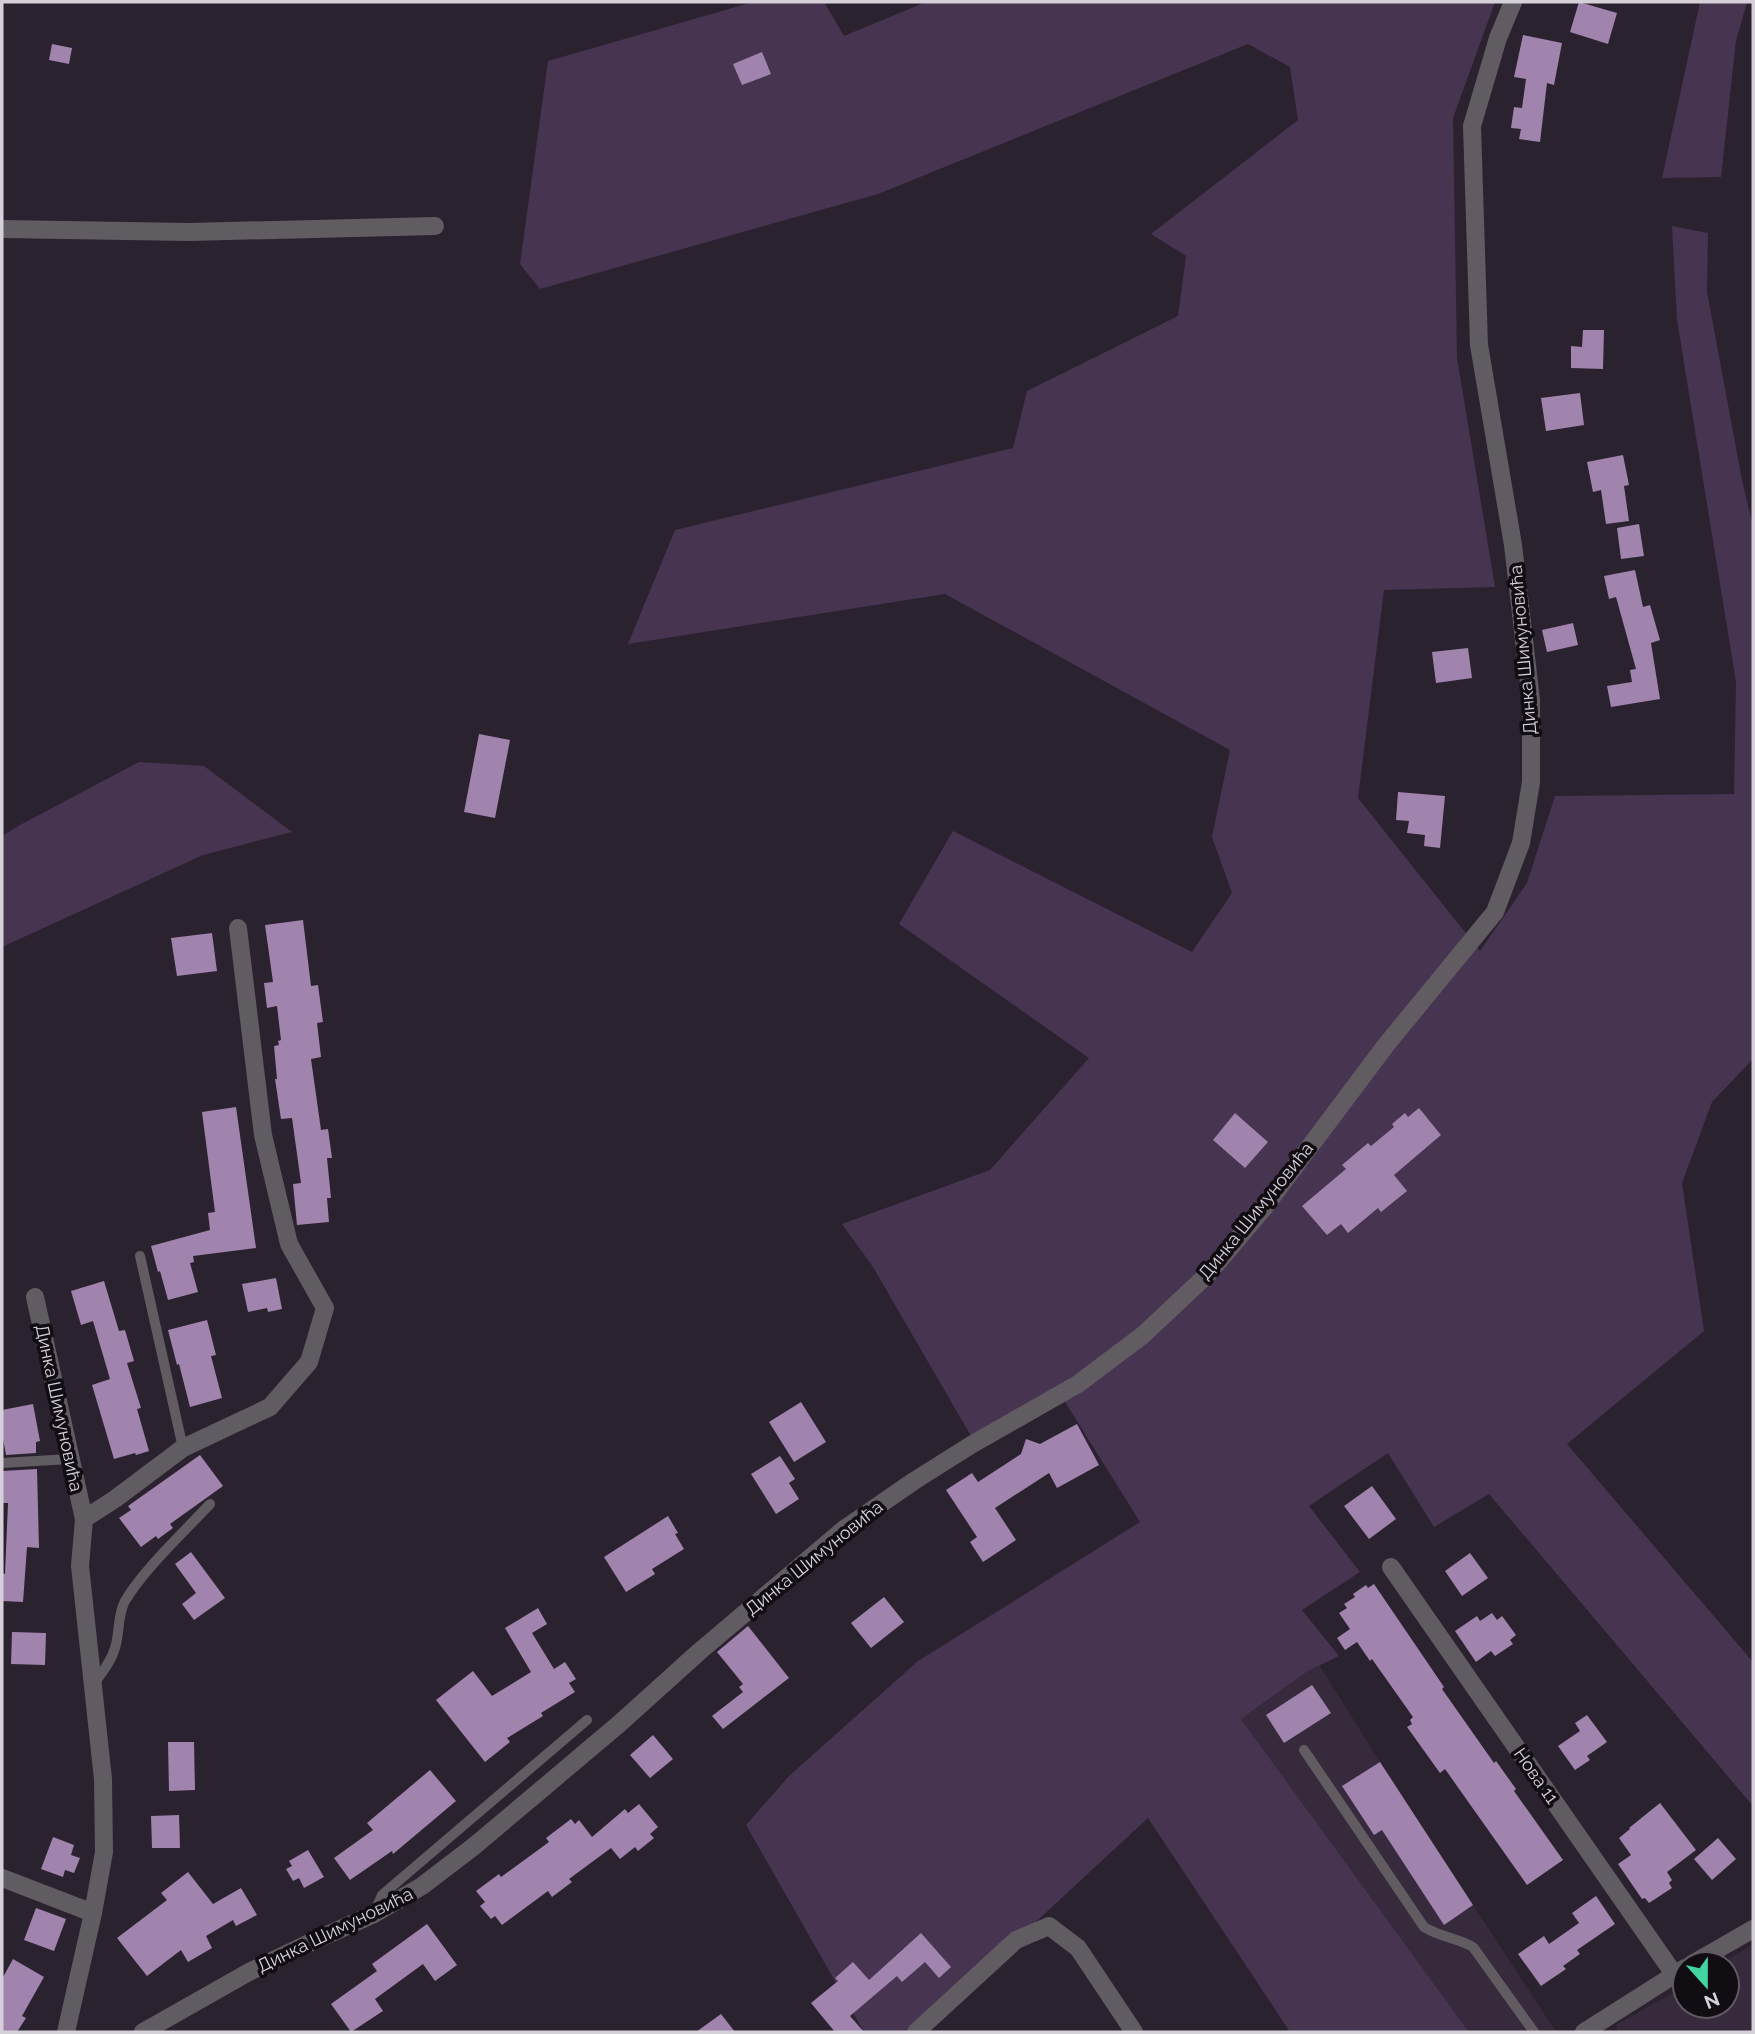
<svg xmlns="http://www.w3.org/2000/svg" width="1755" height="2034" font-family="Raleway,sans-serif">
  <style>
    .built { fill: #362a3c }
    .green { fill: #473450 }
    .building { fill: #a084ad }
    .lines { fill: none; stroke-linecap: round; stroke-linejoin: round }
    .service { stroke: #605c62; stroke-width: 10 }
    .minor { stroke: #605c62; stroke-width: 18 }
    .labels { text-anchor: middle; stroke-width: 7; stroke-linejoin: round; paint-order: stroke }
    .street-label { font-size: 18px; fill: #d6d0d8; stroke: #110d13 }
  </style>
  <rect width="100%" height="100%" fill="#2b222f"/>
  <path class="built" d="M 1320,1666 L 1380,1762 L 1556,2032 L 1469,2032 L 1241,1719 L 1308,1671 Z
    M 1753,1944 L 1753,2032 L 1618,2032 L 1616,2025 L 1685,1986 L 1685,2006 L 1727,2006 L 1727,1964 L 1721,1964 Z"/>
  <path class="green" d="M 753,2 L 824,2 L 844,36 L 926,2 L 1495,2 L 1453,118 L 1457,358 L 1495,587 L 1384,590 L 1358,798 L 1480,951 L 1527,883 L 1555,796 L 1734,794 L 1736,682 L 1677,320 L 1672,226 L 1708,233 L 1707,292 L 1742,480 L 1753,526 L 1753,1059 L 1712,1102 L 1682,1183 L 1704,1331 L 1567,1444 L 1753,1662 L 1753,1806 L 1489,1494 L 1434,1527 L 1388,1453 L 1309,1506 L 1360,1572 L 1302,1610 L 1339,1656 L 1308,1671 L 1241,1719 L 1469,2032 L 1290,2032 L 1148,1818 L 917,2032 L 864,2032 L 746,1825 L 789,1776 L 918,1661 L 1140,1522 L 1057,1389 L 971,1436 L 873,1267 L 842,1224 L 990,1170 L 1089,1058 L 899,924 L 953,831 L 1192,952 L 1232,893 L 1212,837 L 1230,750 L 945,594 L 628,644 L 675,530 L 1013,448 L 1027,391 L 1178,316 L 1186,256 L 1151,234 L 1298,120 L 1290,67 L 1248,44 L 878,194 L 540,289 L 520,264 L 548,61 Z
    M 1700,2 L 1747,2 L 1736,41 L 1721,177 L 1662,178 Z
    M 139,762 L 204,766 L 292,832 L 203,855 L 2,947 L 2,836 L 20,825 Z"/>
  <path class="building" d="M 1579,2 L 1617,13 L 1608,44 L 1570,32 Z
    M 1523,35 L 1562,43 L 1554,85 L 1547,83 L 1540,142 L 1519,139 L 1521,129 L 1511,128 L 1514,107 L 1522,108 L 1526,79 L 1514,77 Z
    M 52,44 L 72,48 L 69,64 L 49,60 Z
    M 762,52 L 771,74 L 742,85 L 733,64 Z
    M 1583,330 L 1604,330 L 1603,369 L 1571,368 L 1571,346 L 1582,347 Z
    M 1580,393 L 1584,425 L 1546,431 L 1541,398 Z
    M 1623,455 L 1629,485 L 1624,486 L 1629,521 L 1606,524 L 1601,490 L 1593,492 L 1587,462 Z
    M 1639,524 L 1644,556 L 1621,559 L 1617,528 Z
    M 1635,570 L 1643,607 L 1650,605 L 1660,640 L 1651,643 L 1660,699 L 1611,707 L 1607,686 L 1632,682 L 1630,670 L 1636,669 L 1616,597 L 1609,599 L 1604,576 Z
    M 1573,623 L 1578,645 L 1547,652 L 1542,630 Z
    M 1468,648 L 1472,678 L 1436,683 L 1432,652 Z
    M 479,734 L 510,740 L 495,818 L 464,812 Z
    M 1398,792 L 1445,796 L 1440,848 L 1424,846 L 1425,835 L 1407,833 L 1409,821 L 1396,820 Z
    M 303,920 L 311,986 L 318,985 L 323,1022 L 317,1023 L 321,1057 L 311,1059 L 321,1130 L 328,1129 L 332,1158 L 327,1158 L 331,1198 L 327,1198 L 329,1222 L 297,1225 L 293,1184 L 301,1183 L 292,1118 L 281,1119 L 275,1079 L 277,1079 L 274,1046 L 279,1045 L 278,1041 L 281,1040 L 277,1006 L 267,1008 L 264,983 L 273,982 L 265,925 Z
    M 212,933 L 217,971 L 177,976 L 171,938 Z
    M 236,1107 L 256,1248 L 193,1256 L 194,1262 L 190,1263 L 198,1292 L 168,1300 L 160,1271 L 158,1272 L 151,1246 L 210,1230 L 208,1213 L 215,1212 L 202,1112 Z
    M 1419,1108 L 1441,1135 L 1394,1175 L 1407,1191 L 1381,1212 L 1378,1208 L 1348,1233 L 1341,1224 L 1327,1235 L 1302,1206 L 1346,1169 L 1342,1165 L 1368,1143 L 1371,1146 L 1394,1127 L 1392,1124 L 1405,1113 L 1408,1117 Z
    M 1235,1113 L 1268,1142 L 1245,1168 L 1213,1140 Z
    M 276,1278 L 282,1309 L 268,1312 L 267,1308 L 248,1312 L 242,1284 Z
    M 104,1281 L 119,1331 L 125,1330 L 134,1361 L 127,1363 L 141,1408 L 137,1409 L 149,1451 L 136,1455 L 135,1453 L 114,1459 L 92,1385 L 110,1379 L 93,1321 L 81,1325 L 71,1291 Z
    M 207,1320 L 216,1355 L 211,1356 L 222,1398 L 190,1407 L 179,1364 L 177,1365 L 168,1330 Z
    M 801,1402 L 826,1442 L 794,1462 L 769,1422 Z
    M 33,1404 L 40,1441 L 36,1442 L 36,1453 L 6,1455 L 2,1433 L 2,1410 Z
    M 1077,1424 L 1099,1465 L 1057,1488 L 1049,1473 L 995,1508 L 1016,1540 L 983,1562 L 970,1542 L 977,1537 L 946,1490 L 972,1473 L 978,1482 L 1021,1454 L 1026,1439 L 1040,1444 Z
    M 200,1455 L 223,1486 L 170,1524 L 173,1528 L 158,1539 L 156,1536 L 141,1547 L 119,1518 L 131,1510 L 128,1506 Z
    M 780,1456 L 795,1479 L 789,1483 L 799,1499 L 776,1514 L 751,1474 Z
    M 37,1469 L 39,1548 L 27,1547 L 23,1602 L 2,1601 L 2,1573 L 5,1574 L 8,1503 L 2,1503 L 2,1471 Z
    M 1372,1486 L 1396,1519 L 1369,1539 L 1344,1506 Z
    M 668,1516 L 678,1533 L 675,1534 L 684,1549 L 652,1569 L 655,1574 L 626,1592 L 604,1557 Z
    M 191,1552 L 225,1598 L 194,1620 L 182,1604 L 196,1593 L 175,1564 Z
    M 1470,1553 L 1488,1578 L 1462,1596 L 1445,1571 Z
    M 1374,1584 L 1444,1687 L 1442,1689 L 1494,1763 L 1496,1761 L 1516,1789 L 1514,1791 L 1563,1860 L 1527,1885 L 1445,1769 L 1440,1773 L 1407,1727 L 1412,1724 L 1410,1720 L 1413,1717 L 1372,1659 L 1370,1661 L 1357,1642 L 1345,1650 L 1337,1638 L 1350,1629 L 1339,1613 L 1347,1608 L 1344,1604 L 1355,1597 L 1353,1594 L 1366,1585 L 1368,1588 Z
    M 884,1597 L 904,1622 L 871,1648 L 851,1623 Z
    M 538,1608 L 547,1624 L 532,1633 L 554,1669 L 565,1662 L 576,1679 L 569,1683 L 575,1692 L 541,1713 L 543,1716 L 507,1738 L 510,1742 L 485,1762 L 436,1700 L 473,1671 L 492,1696 L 531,1672 L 505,1628 Z
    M 1492,1613 L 1497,1620 L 1502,1616 L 1516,1635 L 1510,1640 L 1513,1644 L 1495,1656 L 1491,1651 L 1476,1662 L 1455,1631 L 1477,1616 L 1480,1621 Z
    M 748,1626 L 789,1678 L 723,1729 L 712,1716 L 743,1692 L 739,1687 L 743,1684 L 717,1652 Z
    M 12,1632 L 46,1633 L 45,1665 L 11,1664 Z
    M 1312,1685 L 1331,1713 L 1284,1743 L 1266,1715 Z
    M 1587,1715 L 1607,1742 L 1587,1756 L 1590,1760 L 1575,1770 L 1558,1746 L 1580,1731 L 1575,1723 Z
    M 653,1735 L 673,1759 L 650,1778 L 630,1755 Z
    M 168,1742 L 194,1742 L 195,1790 L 169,1791 Z
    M 1380,1762 L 1473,1905 L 1444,1925 L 1382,1830 L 1374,1835 L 1342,1786 Z
    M 430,1770 L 456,1801 L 393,1854 L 392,1851 L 350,1880 L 334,1858 L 373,1830 L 367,1823 Z
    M 1660,1803 L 1696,1850 L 1667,1872 L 1672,1880 L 1669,1883 L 1672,1888 L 1649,1903 L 1645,1898 L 1642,1899 L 1618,1864 L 1631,1855 L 1619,1838 L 1630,1829 L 1629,1828 Z
    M 639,1804 L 658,1827 L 650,1834 L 654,1838 L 638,1851 L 635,1847 L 620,1859 L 611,1848 L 569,1879 L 572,1882 L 552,1897 L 548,1891 L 502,1925 L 495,1916 L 491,1919 L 480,1906 L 485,1902 L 476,1891 L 499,1874 L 501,1877 L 549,1842 L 546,1838 L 571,1819 L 575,1824 L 579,1820 L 592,1837 L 625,1809 L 628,1813 Z
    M 179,1815 L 180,1848 L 152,1848 L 151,1816 Z
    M 53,1837 L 74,1845 L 71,1855 L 80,1858 L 74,1873 L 65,1870 L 63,1877 L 41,1869 Z
    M 1718,1838 L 1736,1859 L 1712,1880 L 1694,1859 Z
    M 308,1850 L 324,1877 L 304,1888 L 299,1878 L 293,1881 L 286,1869 L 292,1866 L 289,1861 Z
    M 188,1872 L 213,1904 L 241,1888 L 257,1915 L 236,1926 L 233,1920 L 206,1936 L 212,1948 L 188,1962 L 181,1950 L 147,1976 L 117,1938 L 167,1900 L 161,1893 Z
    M 1596,1896 L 1615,1924 L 1577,1950 L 1580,1954 L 1563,1966 L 1566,1969 L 1541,1986 L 1518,1954 L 1544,1936 L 1549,1944 L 1579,1923 L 1572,1913 Z
    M 36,1908 L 66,1919 L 54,1951 L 24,1940 Z
    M 427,1924 L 457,1965 L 435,1981 L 423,1964 L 375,1999 L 383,2011 L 351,2032 L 331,2004 L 377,1971 L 372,1964 Z
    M 921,1933 L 951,1967 L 939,1978 L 925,1962 L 902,1982 L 897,1976 L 850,2016 L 864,2032 L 835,2032 L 811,2003 L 838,1981 L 835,1978 L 853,1962 L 869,1980 Z
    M 13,1959 L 44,1977 L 22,2016 L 26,2018 L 17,2032 L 2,2032 L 2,1979 Z
    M 721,2014 L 735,2032 L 696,2032 Z"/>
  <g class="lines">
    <path class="service" d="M 140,1256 L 183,1448
      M 2,1463 L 70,1459
      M 93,1685 C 101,1674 111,1662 115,1648 C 120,1633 117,1616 125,1601 C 144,1569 184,1532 210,1504
      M 1304,1750 L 1424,1927 C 1440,1937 1457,1938 1473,1947 L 1534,2032
      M 375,1911 L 382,1895 L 587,1720"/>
    <path class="minor" d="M 2,229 L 189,232 L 435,226
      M 35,1297 L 84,1519 L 80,1566 L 103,1779 L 104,1852 L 93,1913 L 66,2032
      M 84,1519 L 115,1499 L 183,1448 L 270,1407 L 309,1362 L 325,1308 L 289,1244 L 263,1135 L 238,928
      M 1391,1567 L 1674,1974
      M 2,1878 L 93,1913
      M 1692,1964 L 1753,1929
      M 143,2032 L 249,1972 L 307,1944 L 374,1914 L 422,1886 L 473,1847 L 542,1789 L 619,1724 L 700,1651 L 843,1530 L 914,1481 L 971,1445 L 1078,1384 L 1143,1335 L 1208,1274 L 1263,1209 L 1386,1045 L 1495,912 L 1521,843 L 1531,782 L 1531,700 L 1513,545 L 1479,345 L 1472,126 L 1498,38 L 1513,2
      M 916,2032 L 1016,1940 L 1049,1926 L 1078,1948 L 1134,2032
      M 1584,2032 L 1685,1968"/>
  </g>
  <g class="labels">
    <g class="street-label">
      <text transform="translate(1523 650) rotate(-95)" y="6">Динка Шимуновића</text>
      <text transform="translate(1256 1211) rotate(-51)" y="6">Динка Шимуновића</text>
      <text transform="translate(59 1408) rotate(78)" y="6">Динка Шимуновића</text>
      <text transform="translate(814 1558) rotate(-39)" y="6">Динка Шимуновића</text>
      <text transform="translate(1536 1776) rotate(55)" y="6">Нова 11</text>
      <text transform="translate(335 1930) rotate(-26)" y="6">Динка Шимуновића</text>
    </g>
  </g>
  <rect width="1755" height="2034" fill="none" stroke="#d6d0d8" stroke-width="7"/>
  <g transform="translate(1706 1985) rotate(159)"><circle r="33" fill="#110d13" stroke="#605b62" stroke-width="2"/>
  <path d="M0-5L12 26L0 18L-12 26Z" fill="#42d4a1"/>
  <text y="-10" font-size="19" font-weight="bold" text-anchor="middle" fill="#d6d0d8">N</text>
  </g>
</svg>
